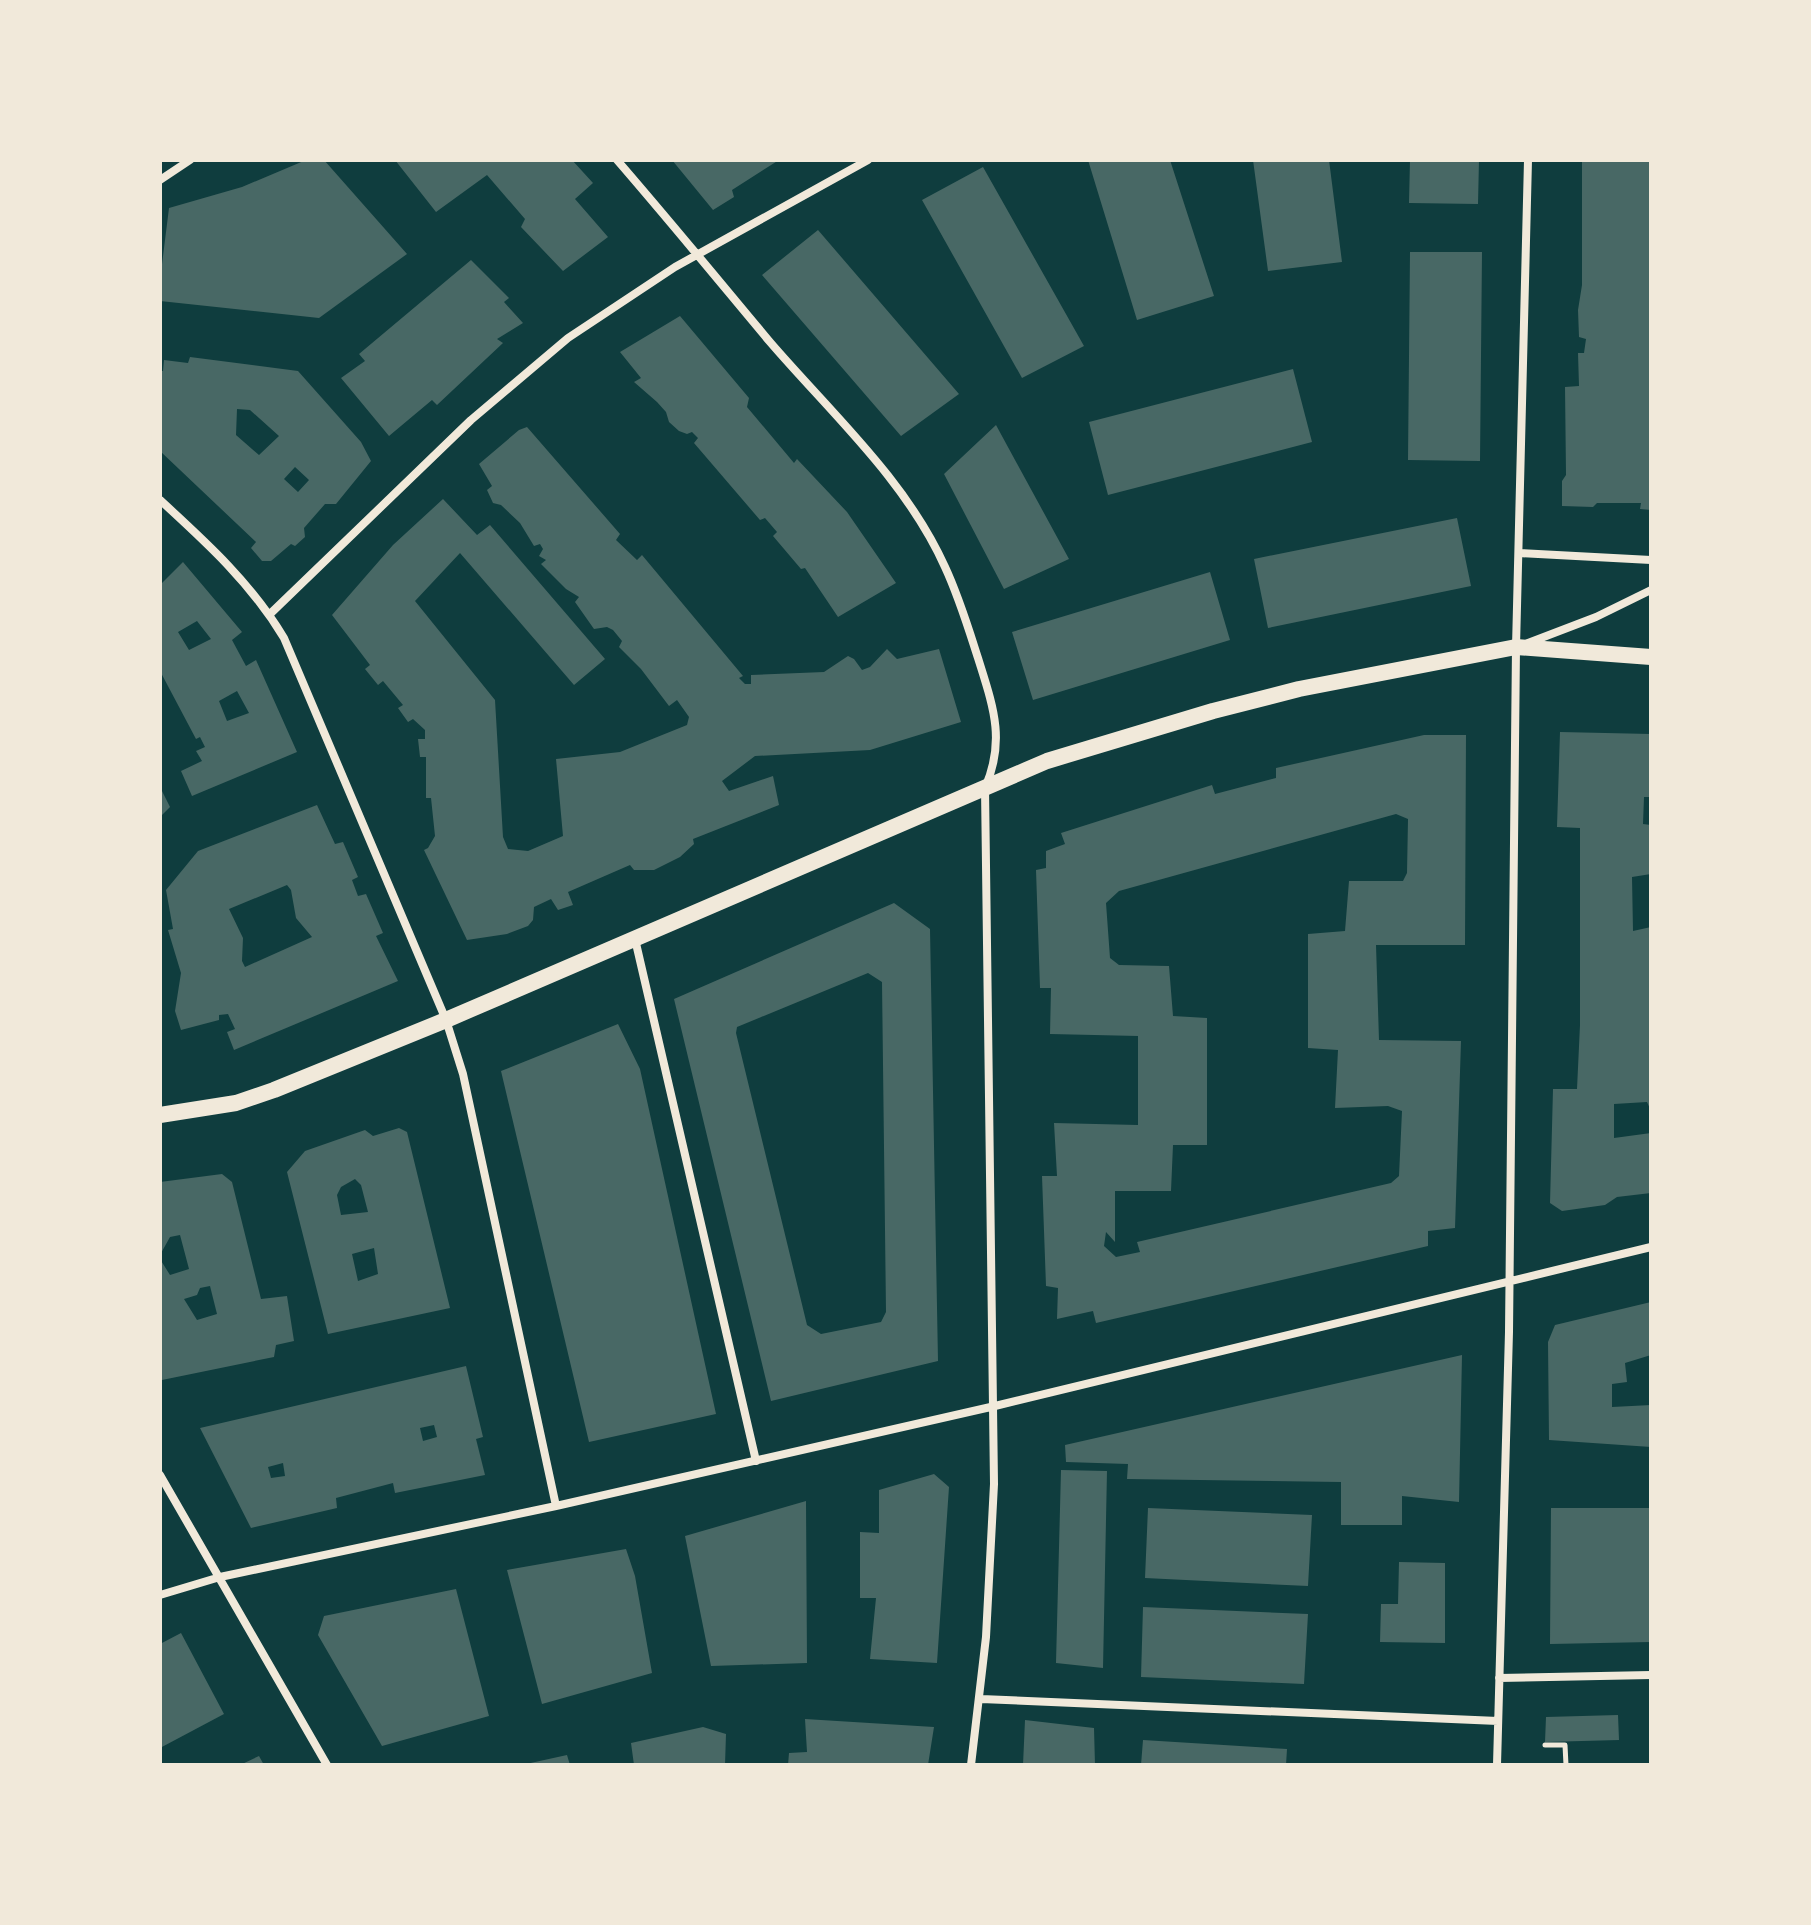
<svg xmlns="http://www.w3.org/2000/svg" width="1811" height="1925" font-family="Ubuntu,sans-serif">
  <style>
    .building { fill: #486865; fill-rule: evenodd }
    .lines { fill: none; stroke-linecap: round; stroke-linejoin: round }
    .path { stroke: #f1e9da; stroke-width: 5 }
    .minor { stroke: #f1e9da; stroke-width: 8 }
    .secondary { stroke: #f1e9da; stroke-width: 16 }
  </style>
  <rect width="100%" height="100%" fill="#0f3d3e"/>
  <path class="building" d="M 306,160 L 324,160 L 407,254 L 319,318 L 160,301 L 160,280 L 169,208 L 242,187 Z
    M 395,160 L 572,160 L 593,183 L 575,199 L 608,237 L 563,271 L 521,227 L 525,219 L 487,175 L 436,212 Z
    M 672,160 L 779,160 L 732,190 L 734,197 L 713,210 Z
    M 1088,160 L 1170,160 L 1214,296 L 1137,320 Z
    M 1253,160 L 1329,160 L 1342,262 L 1268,271 Z
    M 1410,160 L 1479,160 L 1478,204 L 1409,203 Z
    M 1582,160 L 1651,160 L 1651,510 L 1640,509 L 1641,503 L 1597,503 L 1593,507 L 1562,506 L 1562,481 L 1566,475 L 1565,387 L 1579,386 L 1578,353 L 1584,353 L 1586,339 L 1579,337 L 1578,310 L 1582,285 Z
    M 983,167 L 1084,346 L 1022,378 L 922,200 Z
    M 818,230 L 959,394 L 901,436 L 762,275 Z
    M 1410,252 L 1482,252 L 1480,461 L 1408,460 Z
    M 471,260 L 509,298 L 504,302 L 523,323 L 497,339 L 503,343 L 437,405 L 432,400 L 389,436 L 341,378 L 365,361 L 359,354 Z
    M 680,316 L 749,398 L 747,407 L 794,463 L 797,459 L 847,512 L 896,583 L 838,617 L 805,568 L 801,569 L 773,536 L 777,532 L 765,518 L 760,520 L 694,443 L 698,438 L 692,432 L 687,434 L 679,431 L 669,422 L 666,412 L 657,402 L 634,382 L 641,378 L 620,352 Z
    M 190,357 L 298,371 L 361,442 L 371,461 L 336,504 L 325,504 L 304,528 L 305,537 L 295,546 L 291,544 L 271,561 L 262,561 L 251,548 L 256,542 L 160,451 L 160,371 L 163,371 L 164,360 L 188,363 ZM 237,409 L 250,410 L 279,436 L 259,455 L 236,435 ZM 295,467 L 309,480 L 298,492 L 284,479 Z
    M 1293,369 L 1312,442 L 1108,495 L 1089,422 Z
    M 996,425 L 1069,559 L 1004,589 L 944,474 Z
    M 527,427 L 620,534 L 616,540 L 637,560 L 642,555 L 743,676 L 739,678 L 745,684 L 751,684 L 751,675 L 824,672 L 848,656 L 854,659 L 862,670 L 870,667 L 887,649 L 897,659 L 939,649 L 961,722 L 870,750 L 755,756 L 722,781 L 729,791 L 773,776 L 779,805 L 693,839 L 694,844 L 680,857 L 654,870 L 634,870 L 630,865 L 568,892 L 573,905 L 558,910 L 551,899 L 534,907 L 533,920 L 528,926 L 507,934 L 467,940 L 424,850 L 428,848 L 435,836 L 431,798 L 426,798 L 426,757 L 420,757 L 418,739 L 425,739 L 425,730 L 413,719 L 408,722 L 398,708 L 403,705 L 383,681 L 378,685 L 365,669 L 370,665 L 332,615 L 393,545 L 443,499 L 477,535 L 490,525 L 605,659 L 574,685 L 460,553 L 415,601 L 495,700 L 503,837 L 508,849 L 528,851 L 563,836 L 556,759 L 620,752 L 687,725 L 689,717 L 677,700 L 669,706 L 641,669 L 619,647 L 622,641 L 613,630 L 607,627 L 594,629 L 575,602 L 579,597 L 566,589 L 541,564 L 546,560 L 539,556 L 543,549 L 540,544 L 534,546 L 520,523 L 501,505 L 493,503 L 487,490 L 492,486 L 479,464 L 519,430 Z
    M 1457,518 L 1471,586 L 1268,628 L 1254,559 Z
    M 183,562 L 242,632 L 232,640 L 246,666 L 256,660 L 297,752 L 192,796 L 181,771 L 202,761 L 196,751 L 205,747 L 200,737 L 196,739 L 160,671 L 160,585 ZM 197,621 L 211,639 L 189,650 L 178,632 ZM 237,691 L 249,713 L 227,721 L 219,701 Z
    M 1210,572 L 1230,640 L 1033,700 L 1012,632 Z
    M 1560,732 L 1651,734 L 1651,797 L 1644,797 L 1643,824 L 1651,825 L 1651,874 L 1632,877 L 1633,931 L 1651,927 L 1651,1111 L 1647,1102 L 1614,1104 L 1614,1138 L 1651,1133 L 1651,1193 L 1617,1197 L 1605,1205 L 1562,1211 L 1550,1203 L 1553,1089 L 1577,1089 L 1580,1025 L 1580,828 L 1557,827 Z
    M 1424,735 L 1466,735 L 1465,945 L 1376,945 L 1379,1040 L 1461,1041 L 1455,1228 L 1428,1231 L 1428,1246 L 1096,1323 L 1093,1311 L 1057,1319 L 1058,1288 L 1046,1286 L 1042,1176 L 1057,1176 L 1054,1123 L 1138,1125 L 1138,1036 L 1050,1034 L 1051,988 L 1040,988 L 1036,870 L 1046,868 L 1046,851 L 1065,844 L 1061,833 L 1212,785 L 1215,794 L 1276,778 L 1276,768 ZM 1396,814 L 1408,819 L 1407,873 L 1403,881 L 1349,881 L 1345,931 L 1308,934 L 1308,1048 L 1338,1050 L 1335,1108 L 1388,1106 L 1402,1111 L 1399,1176 L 1391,1183 L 1137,1242 L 1140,1252 L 1116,1257 L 1104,1246 L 1106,1232 L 1115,1242 L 1115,1191 L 1171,1191 L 1173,1145 L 1207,1145 L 1207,1018 L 1173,1016 L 1169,966 L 1119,965 L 1110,958 L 1106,903 L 1119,891 Z
    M 160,787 L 170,807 L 160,817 Z
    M 317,805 L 335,844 L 343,842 L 358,877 L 352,880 L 358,896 L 366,894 L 383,933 L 376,936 L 398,981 L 234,1050 L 227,1032 L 235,1029 L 228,1014 L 219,1015 L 219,1020 L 181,1030 L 175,1011 L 181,973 L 168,930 L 173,929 L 166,890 L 198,851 ZM 287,885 L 291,890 L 296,918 L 312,937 L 245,967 L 242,961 L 243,938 L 229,909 Z
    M 894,903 L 930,929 L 938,1361 L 771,1401 L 674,999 ZM 868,973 L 882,982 L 886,1312 L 881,1322 L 821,1334 L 807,1325 L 736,1033 L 737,1027 Z
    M 618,1024 L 640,1069 L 716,1414 L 589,1442 L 501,1071 Z
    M 399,1128 L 407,1132 L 450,1308 L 328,1334 L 287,1172 L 305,1151 L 365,1130 L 373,1136 ZM 355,1179 L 361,1185 L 368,1212 L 341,1215 L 337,1195 L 341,1187 ZM 374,1248 L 378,1274 L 358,1281 L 352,1254 Z
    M 222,1174 L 232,1182 L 261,1299 L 287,1296 L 294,1341 L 276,1345 L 274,1357 L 162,1380 L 160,1376 L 160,1259 L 170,1275 L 189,1269 L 180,1235 L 170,1237 L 160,1255 L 160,1182 ZM 210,1286 L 217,1314 L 197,1320 L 184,1299 L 197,1295 L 200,1288 Z
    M 1651,1302 L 1651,1355 L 1625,1363 L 1627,1382 L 1612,1384 L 1612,1407 L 1651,1405 L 1651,1447 L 1549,1440 L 1548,1342 L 1555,1325 Z
    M 1462,1355 L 1459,1502 L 1402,1496 L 1402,1525 L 1341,1525 L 1341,1482 L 1127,1479 L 1128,1464 L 1066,1462 L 1065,1445 Z
    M 466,1366 L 483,1437 L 476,1439 L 485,1475 L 395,1493 L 393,1483 L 336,1498 L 337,1508 L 251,1528 L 200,1428 ZM 434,1425 L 437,1437 L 423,1441 L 420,1428 ZM 283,1463 L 285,1476 L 271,1478 L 268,1467 Z
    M 1061,1470 L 1107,1471 L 1103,1668 L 1056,1663 Z
    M 934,1474 L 949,1487 L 937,1663 L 870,1659 L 876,1598 L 860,1598 L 860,1532 L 879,1533 L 879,1490 Z
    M 806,1501 L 807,1663 L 711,1666 L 685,1536 Z
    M 1148,1508 L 1312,1515 L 1308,1586 L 1145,1578 Z
    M 1551,1508 L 1651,1508 L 1651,1642 L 1550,1644 Z
    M 626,1549 L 635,1576 L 652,1673 L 542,1704 L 507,1570 Z
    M 1399,1562 L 1445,1563 L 1445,1643 L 1380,1642 L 1381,1604 L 1398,1604 Z
    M 456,1589 L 489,1716 L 382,1746 L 318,1635 L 324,1616 Z
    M 1143,1607 L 1308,1614 L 1304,1684 L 1141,1677 Z
    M 181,1633 L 224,1714 L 160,1748 L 160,1644 Z
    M 1618,1715 L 1619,1740 L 1545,1742 L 1546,1717 Z
    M 805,1719 L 934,1727 L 928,1765 L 788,1765 L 789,1753 L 807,1752 Z
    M 1025,1720 L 1094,1728 L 1095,1765 L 1023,1765 Z
    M 703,1727 L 726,1734 L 725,1765 L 634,1765 L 631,1743 Z
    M 1143,1740 L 1287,1749 L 1286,1765 L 1141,1765 Z
    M 567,1755 L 570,1765 L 526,1765 L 526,1764 Z
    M 259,1756 L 264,1765 L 240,1765 Z"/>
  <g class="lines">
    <path class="path" d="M 1545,1745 L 1565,1745 L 1566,1765"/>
    <path class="minor" d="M 617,160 C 669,220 719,281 770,342 C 831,413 906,480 945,567 C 959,597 968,627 978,658 C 993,706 1006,740 985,788 L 994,1484 L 986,1637 L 971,1765
      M 160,180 L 190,160
      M 160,500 C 207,543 251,583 284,638 L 446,1020 L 463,1074 L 556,1506
      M 1519,553 L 1651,560
      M 270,614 L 471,420 L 568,338 L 675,267 L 868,160
      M 1528,643 L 1596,617 L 1651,590
      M 635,939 L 756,1461
      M 160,1475 L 327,1765
      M 160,1595 L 220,1577 L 556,1506 L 995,1406 L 1651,1247
      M 1499,1678 L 1651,1675
      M 981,1699 L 1498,1721
      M 1497,1765 L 1509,1332 L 1516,647 L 1528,160"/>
    <path class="secondary" d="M 160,1115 L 236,1103 L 274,1090 L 446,1020 L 1047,761 L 1213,711 L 1299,689 L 1516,647 L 1651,657"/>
  </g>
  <rect width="1811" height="1925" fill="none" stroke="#f1e9da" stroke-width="324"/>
</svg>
